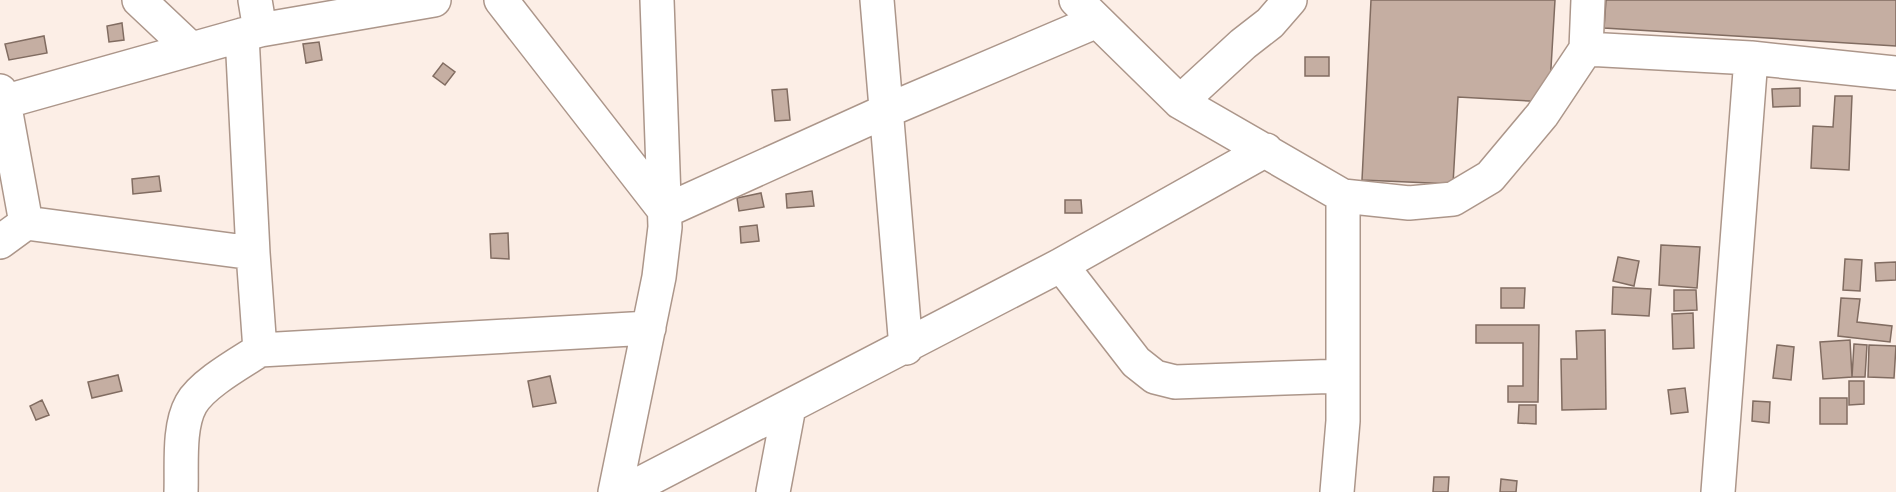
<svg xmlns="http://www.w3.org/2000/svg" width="1896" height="492" font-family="'Asap Condensed',sans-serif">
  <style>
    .building { fill: #c5aea2; stroke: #816c61; stroke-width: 1.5 }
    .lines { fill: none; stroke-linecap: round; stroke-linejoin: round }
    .street-casing { stroke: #ac968a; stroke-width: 36 }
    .street { stroke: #fff; stroke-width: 33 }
  </style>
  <rect width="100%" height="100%" fill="#fceee6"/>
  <path class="building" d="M 1371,0 L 1555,0 L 1549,102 L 1458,97 L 1453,184 L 1362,180 Z
    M 1606,0 L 1896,0 L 1896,46 L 1604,28 Z
    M 122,23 L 124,40 L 109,42 L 107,26 Z
    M 44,36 L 47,53 L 9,60 L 5,44 Z
    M 319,42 L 322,60 L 306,63 L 303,44 Z
    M 1305,57 L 1329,57 L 1329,76 L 1305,76 Z
    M 443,63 L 455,72 L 445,85 L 433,76 Z
    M 1800,88 L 1800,106 L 1773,107 L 1772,89 Z
    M 787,89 L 790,120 L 775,121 L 772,90 Z
    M 1835,96 L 1852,96 L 1849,170 L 1811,168 L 1813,126 L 1833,127 Z
    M 159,176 L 161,191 L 133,194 L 132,179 Z
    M 812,191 L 814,206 L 787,208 L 786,194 Z
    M 761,193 L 764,207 L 739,211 L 737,198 Z
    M 1065,200 L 1081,200 L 1082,213 L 1065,213 Z
    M 757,225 L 759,241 L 741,243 L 740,227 Z
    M 508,233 L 509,259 L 491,258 L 490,234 Z
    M 1661,245 L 1700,247 L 1697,288 L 1659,285 Z
    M 1618,257 L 1639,261 L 1634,286 L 1613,281 Z
    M 1845,259 L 1862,260 L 1860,291 L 1843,290 Z
    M 1896,262 L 1896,280 L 1876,281 L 1875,263 Z
    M 1613,287 L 1651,289 L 1649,316 L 1612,314 Z
    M 1501,288 L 1525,288 L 1524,308 L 1501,308 Z
    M 1674,290 L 1696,290 L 1697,310 L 1674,311 Z
    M 1841,298 L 1860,299 L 1857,322 L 1892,326 L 1890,342 L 1838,336 Z
    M 1693,313 L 1694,348 L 1673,349 L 1672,314 Z
    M 1476,325 L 1539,325 L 1538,402 L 1508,402 L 1508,386 L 1523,386 L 1523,343 L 1476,343 Z
    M 1605,330 L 1606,409 L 1562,410 L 1561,359 L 1577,359 L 1576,331 Z
    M 1850,340 L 1852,377 L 1823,379 L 1820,342 Z
    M 1854,344 L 1867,345 L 1865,377 L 1852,377 Z
    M 1777,345 L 1794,347 L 1791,380 L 1773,378 Z
    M 1869,345 L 1896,346 L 1894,378 L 1868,377 Z
    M 118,375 L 122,391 L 92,398 L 88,382 Z
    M 550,376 L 556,403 L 533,407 L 528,381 Z
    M 1849,381 L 1864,381 L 1864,404 L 1849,405 Z
    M 1685,388 L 1688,412 L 1671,414 L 1668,390 Z
    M 1820,398 L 1847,398 L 1847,424 L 1820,424 Z
    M 42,400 L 49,415 L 36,420 L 30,406 Z
    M 1753,401 L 1770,402 L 1769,423 L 1752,421 Z
    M 1519,405 L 1536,405 L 1536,424 L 1518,423 Z
    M 1434,477 L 1449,477 L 1448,492 L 1433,492 Z
    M 1501,479 L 1517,481 L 1516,492 L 1500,492 Z"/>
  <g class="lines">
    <defs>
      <path id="street" d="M 139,0 L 191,49
        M 255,0 L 260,30
        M 501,0 L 665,211 L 886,111 L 1097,21
        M 877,0 L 906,348
        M 1076,0 L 1180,102 L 1343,196 L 1409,203 L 1453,199 L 1490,177 L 1542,115 L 1586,49 L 1588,0
        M 242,35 L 253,253 L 260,350
        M 1586,49 L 1751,58 L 1896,73
        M 0,91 L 4,102 L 26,223
        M 1180,102 L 1243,44 L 1270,23 L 1290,0
        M 0,103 L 260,30 L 434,0
        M 0,242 L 26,223 L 253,253
        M 1061,265 L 1136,362 L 1155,377 L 1175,382 L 1343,376
        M 181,492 C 182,466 178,427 191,404 C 202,384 240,363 260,350 L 649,328
        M 615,492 L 659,277 L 665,227 L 657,0
        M 624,492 L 1061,265 L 1266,150
        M 773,492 L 789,407
        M 1337,492 L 1343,421 L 1343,196
        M 1718,492 L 1751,58"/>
    </defs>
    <use href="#street" class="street-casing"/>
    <use href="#street" class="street"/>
  </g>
</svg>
